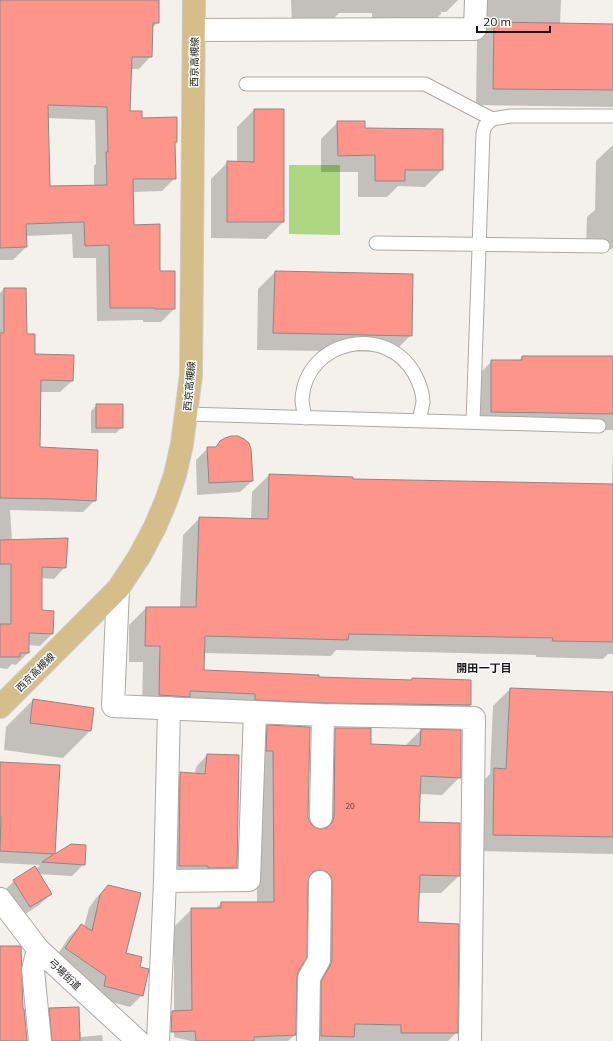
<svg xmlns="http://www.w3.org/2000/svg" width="613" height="1041" font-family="Mulish,'Noto Sans JP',sans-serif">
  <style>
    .green { fill: #acd680 }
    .shadow { fill: #0003; fill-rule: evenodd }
    .building { fill: #fe958a; stroke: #8d8786; fill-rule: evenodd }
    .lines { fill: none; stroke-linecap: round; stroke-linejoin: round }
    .service-casing { stroke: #ada9a5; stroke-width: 15 }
    .minor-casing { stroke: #ada9a5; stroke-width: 24 }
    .primary-casing { stroke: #cccccb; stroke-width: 24 }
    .service { stroke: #fff; stroke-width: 13 }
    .minor { stroke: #fff; stroke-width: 22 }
    .primary { stroke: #d6be8b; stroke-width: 22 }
    .labels { text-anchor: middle; stroke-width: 3; stroke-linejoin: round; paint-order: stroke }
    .number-label { font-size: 8px; fill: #513632 }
    .street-label { font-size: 10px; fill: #171614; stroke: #fff }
    .neighbourhood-label { font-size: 11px; font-weight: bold; fill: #171614; stroke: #fff }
  </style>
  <rect width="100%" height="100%" fill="#f4f1ec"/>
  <path class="green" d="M 289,165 L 340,165 L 340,235 L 289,234 Z"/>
  <path class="shadow" d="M 0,0 L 158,0 L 158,22 L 152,28 L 151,56 L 139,69 L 130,69 L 129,112 L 141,119 L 176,118 L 176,142 L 174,144 L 175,178 L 162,191 L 132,192 L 133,226 L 159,272 L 174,309 L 161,322 L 143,322 L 143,320 L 97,321 L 96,258 L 73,258 L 72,234 L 26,236 L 26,247 L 13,260 L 0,260 ZM 47,118 L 95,120 L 96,164 L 94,166 L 94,186 L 49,187 Z
    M 291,0 L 458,0 L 446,12 L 441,12 L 441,14 L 429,25 L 372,26 L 372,13 L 339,13 L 328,24 L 292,25 Z
    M 482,0 L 561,0 L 560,24 L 613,25 L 613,107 L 476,105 L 477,40 L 482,36 Z
    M 254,110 L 283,222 L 266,239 L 211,238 L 211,179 L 228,162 L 237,163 L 237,127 Z
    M 338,122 L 364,129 L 442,170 L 425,187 L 398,186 L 387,197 L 358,197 L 358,172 L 321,172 L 321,139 Z
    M 613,145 L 613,249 L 586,248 L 587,217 L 595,210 L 596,161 Z
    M 275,272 L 411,335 L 394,352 L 257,350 L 258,289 Z
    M 4,289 L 26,335 L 34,355 L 72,381 L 60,392 L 40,392 L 39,448 L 95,500 L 83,512 L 10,510 L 12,541 L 65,567 L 54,579 L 41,578 L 41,611 L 52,634 L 40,646 L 28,645 L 28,653 L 16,665 L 12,664 L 7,669 L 0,668 L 0,293 Z
    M 522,357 L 613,357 L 613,430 L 475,429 L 475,378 L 492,361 L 519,361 Z
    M 97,405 L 122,427 L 116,433 L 91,433 L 91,411 Z
    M 220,442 L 252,481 L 240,492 L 197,495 L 196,460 L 208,448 L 215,448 Z
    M 613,445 L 613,654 L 608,654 L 603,659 L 536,657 L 536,655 L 336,650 L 331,656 L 204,653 L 203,671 L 317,678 L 411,681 L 470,681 L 470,705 L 453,722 L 142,712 L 143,662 L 129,662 L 129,625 L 146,608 L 180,608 L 183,535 L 200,518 L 251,520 L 252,492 L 269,475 L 352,480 L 612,485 Z
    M 510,689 L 613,693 L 613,854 L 476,851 L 478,786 L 490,774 L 493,706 Z
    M 33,700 L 90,731 L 63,758 L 4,750 L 6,727 Z
    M 267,726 L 308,817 L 309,823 L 316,829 L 318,746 L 336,729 L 370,745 L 405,746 L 421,730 L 460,777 L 442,795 L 419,794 L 418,823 L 459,876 L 441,893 L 418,893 L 417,923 L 457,1032 L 448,1041 L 304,1041 L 313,985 L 313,893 L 306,888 L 297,972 L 295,1035 L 288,1041 L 191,1041 L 174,1037 L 174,927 L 192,909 L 215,909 L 221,903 L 257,903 L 256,768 L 250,744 Z
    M 207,755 L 236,867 L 224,879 L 167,877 L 169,785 L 180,773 L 195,774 L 196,767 Z
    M 0,763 L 59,766 L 54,856 L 84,864 L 72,876 L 38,874 L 51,894 L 39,905 L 13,922 L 2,893 L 14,881 L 34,868 L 35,870 L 40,865 L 0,863 Z
    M 108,886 L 125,954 L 138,968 L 142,995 L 130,1007 L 93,997 L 54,960 L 69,937 L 81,925 L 84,927 L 89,908 L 96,898 Z
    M 50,1009 L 79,1032 L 81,1032 L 81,1037 L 102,1035 L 103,1041 L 42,1041 L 40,1019 Z"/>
  <path class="building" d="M 0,0 L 159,0 L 159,23 L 153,23 L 152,57 L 132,57 L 130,111 L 142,111 L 142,118 L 177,117 L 177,142 L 175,142 L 176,179 L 133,179 L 134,225 L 160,224 L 160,271 L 175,271 L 175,309 L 155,309 L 155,308 L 110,308 L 109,245 L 85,246 L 84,222 L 26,224 L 27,247 L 0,248 ZM 48,105 L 107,107 L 108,152 L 106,152 L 107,185 L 50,186 Z
    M 494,22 L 613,24 L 613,90 L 493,89 Z
    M 254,109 L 284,109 L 284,222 L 227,222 L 227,161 L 254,162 Z
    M 337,121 L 365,121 L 365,128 L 443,129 L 443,170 L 405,170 L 405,181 L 375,181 L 375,155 L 338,156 Z
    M 275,271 L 413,274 L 412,336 L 273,333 Z
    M 4,288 L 26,288 L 27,334 L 35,334 L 35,354 L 74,355 L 73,381 L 41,380 L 40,447 L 98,450 L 96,501 L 54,499 L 0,498 L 0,333 L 4,333 Z
    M 522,356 L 613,356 L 613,414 L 491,412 L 491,360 L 522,360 Z
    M 96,404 L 123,404 L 123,428 L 96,428 Z
    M 231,436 L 238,436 L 244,439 L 249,443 L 251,449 L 253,481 L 209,483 L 207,447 L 216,447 L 220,441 L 225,438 Z
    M 269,474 L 353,477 L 353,479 L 613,484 L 613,642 L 552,641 L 553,638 L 349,634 L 348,640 L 205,636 L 204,670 L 319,675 L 319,677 L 412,680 L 412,678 L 471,680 L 471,705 L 323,703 L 255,700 L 255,694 L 190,691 L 190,697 L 159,695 L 160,646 L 145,646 L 146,607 L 196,607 L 199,517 L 268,519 Z
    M 68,538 L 66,568 L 42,567 L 42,610 L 54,611 L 53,634 L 29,633 L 29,653 L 20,653 L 20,657 L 0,657 L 0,624 L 11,624 L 11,564 L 0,564 L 0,540 Z
    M 510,688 L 613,692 L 613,837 L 493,835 L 494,768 L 506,769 Z
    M 33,699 L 94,708 L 91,731 L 30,723 Z
    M 267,725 L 310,727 L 308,817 L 310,823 L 314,827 L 320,829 L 327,828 L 332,823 L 334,817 L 335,728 L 371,728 L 371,744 L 420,746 L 421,729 L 461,730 L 461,778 L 421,776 L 419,822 L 460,823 L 460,876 L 420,875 L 418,922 L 459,924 L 458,1033 L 401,1033 L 401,1025 L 355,1024 L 354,1037 L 321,1036 L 321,981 L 330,966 L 332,960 L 332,882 L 331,876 L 327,872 L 320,870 L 314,871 L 310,875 L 308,882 L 307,957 L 298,972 L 297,977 L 296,1035 L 254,1037 L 254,1041 L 196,1041 L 195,1031 L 171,1032 L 172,1011 L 192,1010 L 191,908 L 221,908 L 221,902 L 274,902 L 273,751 L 266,751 Z
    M 207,754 L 239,755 L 237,868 L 208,868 L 208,866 L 179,866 L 180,772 L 205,774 Z
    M 0,762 L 60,765 L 55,854 L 71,844 L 86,845 L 85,865 L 42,862 L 54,854 L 0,851 L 1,817 L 0,817 Z
    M 35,866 L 52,894 L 30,907 L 13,880 Z
    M 108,885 L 141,893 L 126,953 L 142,957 L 140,967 L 149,969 L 143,996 L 104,986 L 106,976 L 65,948 L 81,924 L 92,931 L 100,895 Z
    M 0,946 L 20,946 L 21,947 L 23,1009 L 24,1009 L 27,1041 L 0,1041 Z
    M 79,1007 L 80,1041 L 52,1041 L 49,1008 Z"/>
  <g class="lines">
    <defs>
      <path id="service" d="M 246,84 L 425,84 L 492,119 L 485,126 L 483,133 L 473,422
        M 492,119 L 511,116 L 613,116
        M 376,243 L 603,246
        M 186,414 L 599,426
        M 305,418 C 304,412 302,405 302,399 C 306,340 385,323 414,373 C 419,382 423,393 423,402 C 422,408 420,415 419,421"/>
      <path id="minor" d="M 194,30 L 475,29 L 476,0
        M 118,589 L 113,706 L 323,715 L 474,718 L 470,1041
        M 321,817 L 323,715
        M 165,881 L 169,708
        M 0,899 L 38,949 L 138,1041
        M 38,949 L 33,970 L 40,1041
        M 158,1041 L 165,881 L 249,880 L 255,712
        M 308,1041 L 309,978 L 319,960 L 320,882"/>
      <path id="primary" d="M 0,707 L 118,589 L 139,557 L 155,527 L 166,501 L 175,475 L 182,444 L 191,375 L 194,0"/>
    </defs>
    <use href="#service" class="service-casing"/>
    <use href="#minor" class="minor-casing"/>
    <use href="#primary" class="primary-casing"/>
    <use href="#service" class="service"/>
    <use href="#minor" class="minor"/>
    <use href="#primary" class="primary"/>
  </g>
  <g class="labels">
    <g class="number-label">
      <text x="350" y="809">20</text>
    </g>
    <g class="street-label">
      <text transform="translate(194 62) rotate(-89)" y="4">西京高槻線</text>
      <text transform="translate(189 386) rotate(-85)" y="4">西京高槻線</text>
      <text transform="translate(35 672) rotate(-45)" y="4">西京高槻線</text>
      <text transform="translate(65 974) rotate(43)" y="4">弓場街道</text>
    </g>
    <g class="neighbourhood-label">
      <text x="484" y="672">開田一丁目</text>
    </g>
  </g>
  <path d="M477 26v6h73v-6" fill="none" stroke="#171614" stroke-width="2"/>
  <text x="483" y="26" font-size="12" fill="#171614" stroke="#ffffff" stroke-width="3" paint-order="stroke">20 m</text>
</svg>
